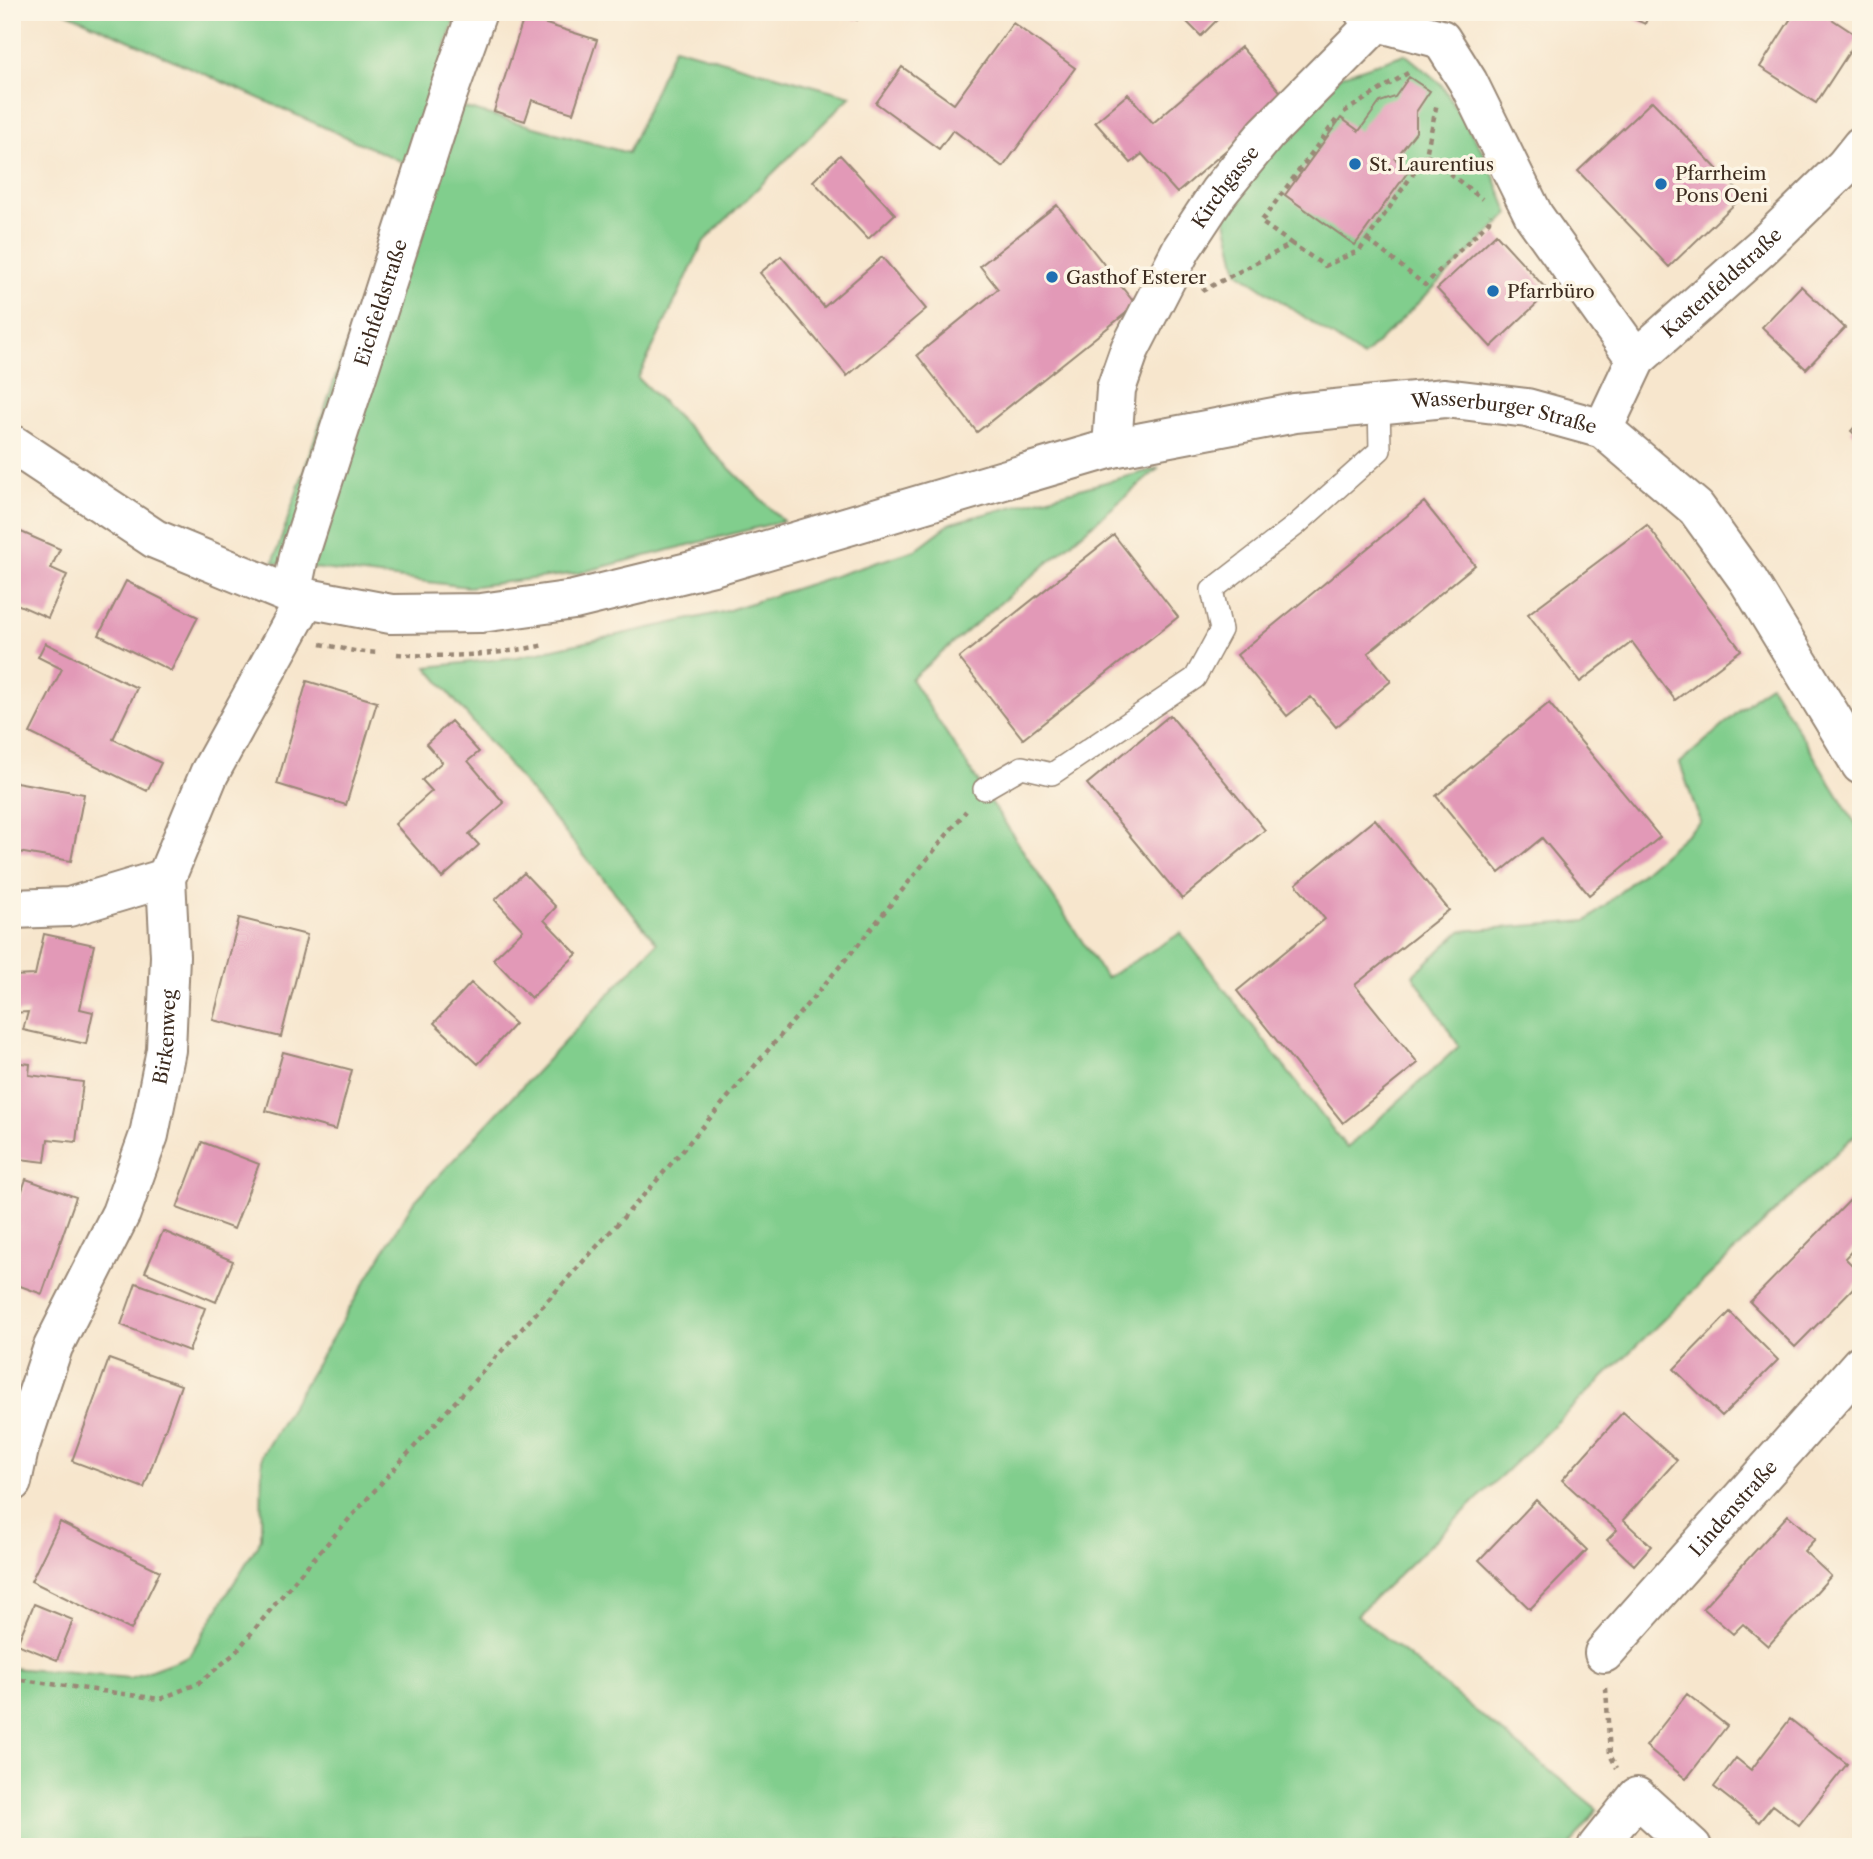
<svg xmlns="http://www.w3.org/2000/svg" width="1873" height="1859" font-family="'Libre Caslon Text',serif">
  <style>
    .green { fill: #81ce8d; stroke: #5e7c56; stroke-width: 2 }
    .building { fill: #e299b7 }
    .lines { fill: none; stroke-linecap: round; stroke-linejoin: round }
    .service-casing { stroke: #998876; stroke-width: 24 }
    .minor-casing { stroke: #998876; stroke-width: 42 }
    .path { stroke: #998876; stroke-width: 4.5; stroke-dasharray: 5 5; stroke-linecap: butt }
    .service { stroke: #fff; stroke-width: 21 }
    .minor { stroke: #fff; stroke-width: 38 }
    .poi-dot { fill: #1f6fb2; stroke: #fcf5e5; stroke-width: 2.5 }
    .labels { text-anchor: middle; stroke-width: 7; stroke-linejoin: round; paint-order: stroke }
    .poi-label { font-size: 19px; fill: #3b2a1e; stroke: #fcf5e5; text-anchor: start }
    .street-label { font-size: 19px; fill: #3b2a1e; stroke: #fcf5e5 }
  </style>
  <rect width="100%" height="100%" fill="#fcf5e5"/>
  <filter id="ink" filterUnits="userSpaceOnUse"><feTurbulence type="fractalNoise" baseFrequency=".0143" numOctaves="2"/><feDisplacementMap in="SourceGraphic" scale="14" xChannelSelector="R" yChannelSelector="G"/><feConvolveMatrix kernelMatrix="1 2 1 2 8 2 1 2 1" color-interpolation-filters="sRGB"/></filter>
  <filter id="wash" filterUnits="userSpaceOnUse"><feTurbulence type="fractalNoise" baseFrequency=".00686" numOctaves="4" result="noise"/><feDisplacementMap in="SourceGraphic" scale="28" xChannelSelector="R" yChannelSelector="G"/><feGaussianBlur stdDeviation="1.57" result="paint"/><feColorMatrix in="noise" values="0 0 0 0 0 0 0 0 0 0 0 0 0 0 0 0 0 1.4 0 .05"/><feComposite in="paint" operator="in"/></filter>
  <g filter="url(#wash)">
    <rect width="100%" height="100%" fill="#f7e6cd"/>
    <path class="green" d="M 65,12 L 457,12 L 429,98 L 628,153 L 674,47 L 851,96 L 704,241 L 638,378 L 783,521 L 579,573 L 468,587 L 273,563 L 407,164 Z
      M 1405,54 L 1441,84 L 1486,157 L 1509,214 L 1363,357 L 1238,272 L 1223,208 L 1340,76 Z
      M 1159,468 L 911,679 L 1106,978 L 1181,933 L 1347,1148 L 1459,1046 L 1413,975 L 1461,931 L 1587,921 L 1700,822 L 1680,763 L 1770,684 L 1861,833 L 1861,1129 L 1357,1615 L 1597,1809 L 1569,1847 L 12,1847 L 12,1668 L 130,1678 L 189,1656 L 261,1539 L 262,1455 L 412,1204 L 657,943 L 427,667 L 517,657 L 723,612 L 915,550 L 951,523 Z"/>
    <g id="blocks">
      <path class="building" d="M 838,12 L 860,12 L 857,20 Z
        M 1177,12 L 1225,12 L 1201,36 Z
        M 1619,12 L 1650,12 L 1645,24 Z
        M 1668,12 L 1686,12 L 1683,19 Z
        M 1795,12 L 1821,12 L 1859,37 L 1816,103 L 1760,67 Z
        M 524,17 L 597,40 L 573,113 L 532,100 L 525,121 L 494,111 Z
        M 1013,23 L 1075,68 L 1003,167 L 953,130 L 939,149 L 876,103 L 902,67 L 954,104 Z
        M 1241,47 L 1286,98 L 1177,193 L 1142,154 L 1131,163 L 1095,122 L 1128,94 L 1153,123 Z
        M 1409,77 L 1430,91 L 1416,112 L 1416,132 L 1395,159 L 1410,169 L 1355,245 L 1285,195 L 1341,118 L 1359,131 L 1380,102 L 1395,97 Z
        M 1652,101 L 1743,196 L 1669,267 L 1578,171 Z
        M 840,155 L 895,214 L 868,239 L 813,181 Z
        M 1057,205 L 1136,305 L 977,432 L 917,355 L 998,289 L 980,266 Z
        M 1496,234 L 1549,292 L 1491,347 L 1437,289 Z
        M 781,256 L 824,307 L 882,257 L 926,309 L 847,376 L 760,273 Z
        M 1801,286 L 1845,328 L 1806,369 L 1762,327 Z
        M 1861,420 L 1861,440 L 1851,431 Z
        M 1424,502 L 1475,565 L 1368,653 L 1391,681 L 1336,727 L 1311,697 L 1287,716 L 1237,655 Z
        M 1647,525 L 1741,650 L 1675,700 L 1632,642 L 1580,682 L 1528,614 Z
        M 12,528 L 60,549 L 51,568 L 67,575 L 48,618 L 17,604 L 12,615 Z
        M 1114,535 L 1178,617 L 1023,739 L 959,658 Z
        M 126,581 L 198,617 L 171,671 L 99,635 Z
        M 45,643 L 137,688 L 113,739 L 161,763 L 147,791 L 30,733 L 62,669 L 38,657 Z
        M 307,681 L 377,702 L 346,805 L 277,784 Z
        M 1549,703 L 1660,837 L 1589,895 L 1542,838 L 1499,873 L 1436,796 Z
        M 1170,715 L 1265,830 L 1182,899 L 1087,784 Z
        M 451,721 L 479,752 L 468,761 L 504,803 L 469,834 L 479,845 L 442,878 L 395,824 L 432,791 L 422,780 L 442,762 L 426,744 Z
        M 16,782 L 84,794 L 71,861 L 12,851 L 12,803 Z
        M 1375,819 L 1449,910 L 1355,985 L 1418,1063 L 1343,1123 L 1237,991 L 1325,919 L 1296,884 Z
        M 524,873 L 556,907 L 544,920 L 577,954 L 531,998 L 493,959 L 523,930 L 495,900 Z
        M 239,918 L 307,935 L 281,1037 L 213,1020 Z
        M 44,934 L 94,945 L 80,1009 L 93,1012 L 86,1044 L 23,1030 L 28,1012 L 12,1013 L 12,976 L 35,975 Z
        M 471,983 L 515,1024 L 478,1064 L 434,1023 Z
        M 283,1052 L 352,1070 L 336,1130 L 266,1111 Z
        M 12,1062 L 30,1064 L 29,1075 L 83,1082 L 76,1142 L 48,1139 L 45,1162 L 12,1158 Z
        M 202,1142 L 259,1164 L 234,1229 L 177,1208 Z
        M 26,1179 L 76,1197 L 42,1294 L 12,1283 L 12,1220 Z
        M 1861,1189 L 1861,1241 L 1845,1258 L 1861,1274 L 1861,1280 L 1795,1347 L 1750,1302 Z
        M 163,1231 L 233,1261 L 216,1302 L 145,1272 Z
        M 136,1283 L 205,1308 L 189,1351 L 121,1325 Z
        M 1730,1312 L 1778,1360 L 1722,1416 L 1674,1369 Z
        M 109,1359 L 181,1385 L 144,1488 L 72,1461 Z
        M 1623,1412 L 1677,1460 L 1623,1520 L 1651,1546 L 1634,1565 L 1607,1540 L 1617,1530 L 1562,1480 Z
        M 1536,1500 L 1587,1550 L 1530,1609 L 1479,1560 Z
        M 1788,1515 L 1815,1539 L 1804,1551 L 1831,1576 L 1768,1646 L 1743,1624 L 1733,1634 L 1703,1608 Z
        M 60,1522 L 160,1571 L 131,1630 L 31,1581 Z
        M 34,1604 L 73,1620 L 57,1660 L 17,1644 Z
        M 1687,1694 L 1727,1726 L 1686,1779 L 1646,1746 Z
        M 1790,1719 L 1847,1764 L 1799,1825 L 1773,1805 L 1759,1822 L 1714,1787 L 1736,1758 L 1751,1770 Z"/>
    </g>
  </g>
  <g filter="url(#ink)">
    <use href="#blocks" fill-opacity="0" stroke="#998876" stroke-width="2"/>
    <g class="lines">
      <defs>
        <path id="service" d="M 984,789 L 1022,767 L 1052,774 L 1195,678 L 1221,630 L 1212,590 L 1296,525 L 1380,450 L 1379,404"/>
        <g id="minor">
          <path d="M 1364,12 L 1377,22 L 1441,39 L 1468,82 L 1534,216 L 1636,359"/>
          <path id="s1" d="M 1603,429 L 1636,359 L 1762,247 L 1845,166 L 1861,146"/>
          <path id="s2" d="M 12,444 L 155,539 L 291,595 L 391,614 L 481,613 L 574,600 L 713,566 L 1112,448 L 1295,413 L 1445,398 L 1527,408 L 1603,429 L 1696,508 L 1748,580 L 1861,765"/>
          <path id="s3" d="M 1112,448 L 1116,389 L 1130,349 L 1182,248 L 1219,192 L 1266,134 L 1377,22"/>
          <path id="s4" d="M 291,595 L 299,556 L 447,96 L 477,12"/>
          <path d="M 12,909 L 69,907 L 166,878"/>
          <path id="s5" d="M 12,1482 L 19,1449 L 53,1347 L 121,1213 L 149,1135 L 166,1050 L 170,956 L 166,878 L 209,774 L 306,598"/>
          <path id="s6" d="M 1604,1653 L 1861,1364"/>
          <path d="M 1597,1847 L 1637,1797 L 1692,1847"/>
        </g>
      </defs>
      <use href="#service" class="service-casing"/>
      <use href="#minor" class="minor-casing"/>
      <path class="path" d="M 1344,112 L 1411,71
        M 1426,155 L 1482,199
        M 1368,240 L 1425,285 L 1489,221 L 1490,214
        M 1292,244 L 1261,222 L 1336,120
        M 1202,291 L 1292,244 L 1325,266 L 1360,250 L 1426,155 L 1437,103
        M 321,644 L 354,651 L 378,653
        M 397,654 C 447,658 496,655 545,645
        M 12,1681 L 22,1680 L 160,1699 L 199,1683 L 235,1653 L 300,1574 L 393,1470 L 652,1186 L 858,945 L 966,811
        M 1606,1688 L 1610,1755 L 1617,1768"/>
      <use href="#service" class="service"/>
      <use href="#minor" class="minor"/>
    </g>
  </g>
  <g class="poi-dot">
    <circle cx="1355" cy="164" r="7"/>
    <circle cx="1661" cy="184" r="7"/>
    <circle cx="1052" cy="277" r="7"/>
    <circle cx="1493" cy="291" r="7"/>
  </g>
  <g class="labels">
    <g class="poi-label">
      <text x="1369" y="171">St. Laurentius</text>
      <text x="1675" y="180">Pfarrheim<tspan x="1675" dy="22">Pons Oeni</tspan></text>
      <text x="1066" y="284">Gasthof Esterer</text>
      <text x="1507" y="298">Pfarrbüro</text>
    </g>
    <g class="street-label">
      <text dy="7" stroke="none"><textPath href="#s3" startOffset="290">Kirchgasse</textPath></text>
      <text dy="7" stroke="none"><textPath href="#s1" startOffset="192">Kastenfeldstraße</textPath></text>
      <text dy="7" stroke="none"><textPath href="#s4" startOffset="306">Eichfeldstraße</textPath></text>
      <text dy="7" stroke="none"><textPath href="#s2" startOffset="1561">Wasserburger Straße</textPath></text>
      <text dy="7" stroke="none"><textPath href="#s5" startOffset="474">Birkenweg</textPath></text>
      <text dy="7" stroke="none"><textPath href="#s6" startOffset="194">Lindenstraße</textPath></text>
    </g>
  </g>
  <rect width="1873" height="1859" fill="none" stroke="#fcf5e5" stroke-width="42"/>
</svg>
